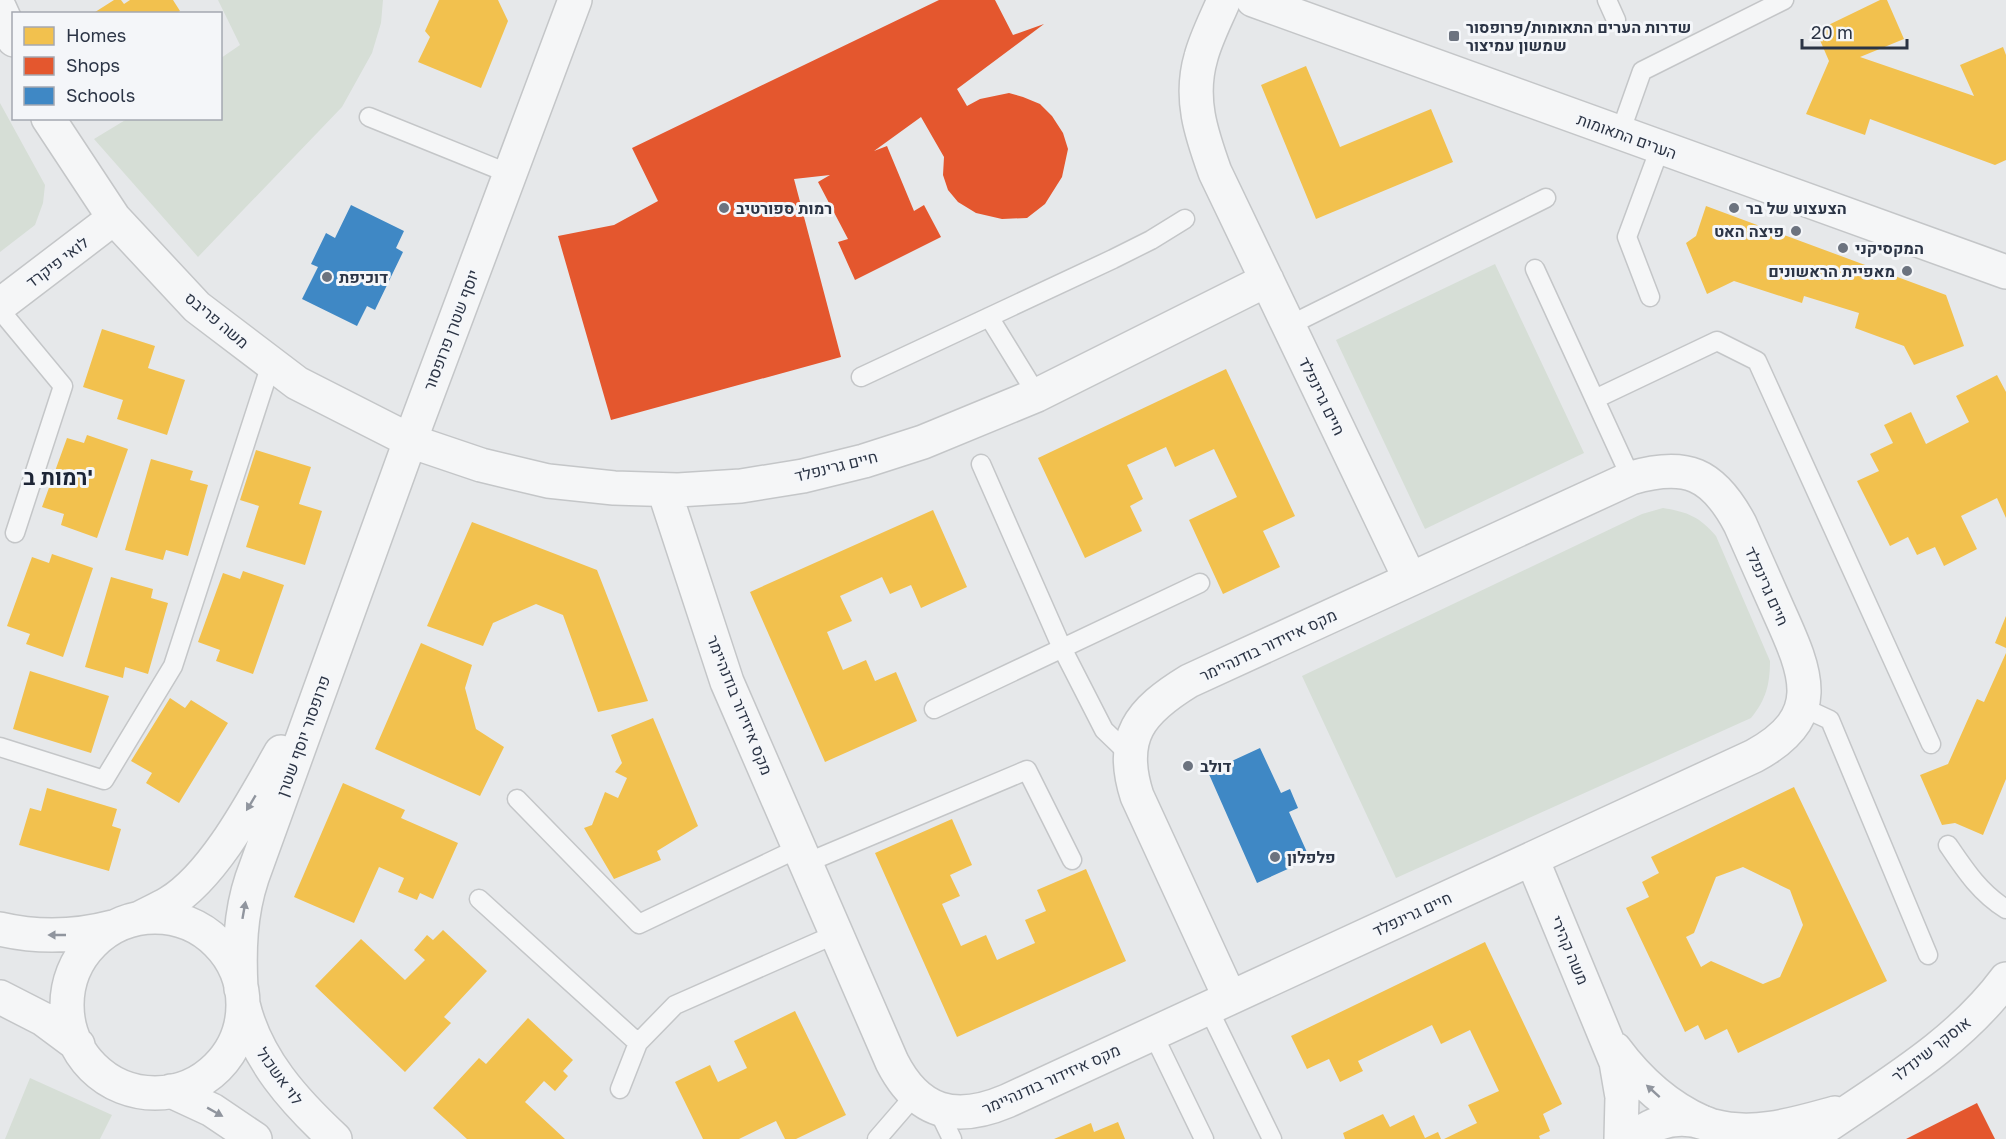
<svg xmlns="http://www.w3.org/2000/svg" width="2006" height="1139" font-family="'Golos Text',Heebo,sans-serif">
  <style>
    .green { fill: #d6ded6 }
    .homes { fill: #f2c14e; fill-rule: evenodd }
    .shops { fill: #e4572e }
    .schools { fill: #3f88c5 }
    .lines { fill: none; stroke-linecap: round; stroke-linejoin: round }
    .service-casing { stroke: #c4c6c8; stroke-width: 21 }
    .minor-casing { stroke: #c4c6c8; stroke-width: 36 }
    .tertiary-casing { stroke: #c4c6c8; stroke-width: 36 }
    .service { stroke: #f5f6f7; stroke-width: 18 }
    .minor { stroke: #f5f6f7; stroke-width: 33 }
    .tertiary { stroke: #f5f6f7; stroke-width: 33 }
    .oneway { fill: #90959e }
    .poi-dot { fill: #6c737f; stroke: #f4f6f9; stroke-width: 2 }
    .labels { text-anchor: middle; stroke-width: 6; stroke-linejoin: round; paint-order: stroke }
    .poi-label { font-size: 16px; font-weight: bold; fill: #2b3445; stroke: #f4f6f9; text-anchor: start }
    .street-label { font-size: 16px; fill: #2b3445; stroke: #f4f6f9 }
    .district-label { font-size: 22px; font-weight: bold; fill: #1d2536; stroke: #f4f6f9 }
  </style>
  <rect width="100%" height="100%" fill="#e6e8ea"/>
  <path class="green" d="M 218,0 L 383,0 L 381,23 L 372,53 L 342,107 L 198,257 L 94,139 L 127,119 L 220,118 L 221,58 L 240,45 Z
    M 0,103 L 45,185 L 43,203 L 35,225 L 0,252 Z
    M 1495,264 L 1584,453 L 1425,529 L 1336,340 Z
    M 1663,508 C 1688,512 1700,517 1716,536 L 1770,661 C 1770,684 1766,700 1751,718 L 1396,878 L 1302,676 L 1642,514 Z
    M 30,1078 L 112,1115 L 100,1139 L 5,1139 Z"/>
  <path class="homes" d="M 114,0 L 121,0 L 124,4 L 130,0 L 173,0 L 180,11 L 175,14 L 92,14 Z
    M 439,0 L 498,0 L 508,21 L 481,88 L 418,62 L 430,37 L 425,31 Z
    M 1880,0 L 1887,0 L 1904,39 L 1860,57 L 1974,96 L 1960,65 L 2003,47 L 2006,55 L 2006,160 L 1995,165 L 1870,119 L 1865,135 L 1806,114 L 1829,61 L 1816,31 Z
    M 1306,66 L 1340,147 L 1431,109 L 1453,162 L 1316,219 L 1261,85 Z
    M 1706,206 L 1946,295 L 1964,346 L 1914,365 L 1904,346 L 1855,328 L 1859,313 L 1804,296 L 1802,303 L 1734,281 L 1707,294 L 1686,243 L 1696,236 Z
    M 102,329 L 155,346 L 148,368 L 185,380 L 167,435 L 117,419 L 123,400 L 83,387 Z
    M 1226,369 L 1295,516 L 1263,531 L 1280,567 L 1223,594 L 1189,520 L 1237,497 L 1214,449 L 1175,467 L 1166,447 L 1127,465 L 1143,499 L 1130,506 L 1142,531 L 1085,558 L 1038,458 Z
    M 1997,375 L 2006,392 L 2006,518 L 1997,498 L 1961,516 L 1977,549 L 1944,566 L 1935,547 L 1917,555 L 1908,537 L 1890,546 L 1857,481 L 1879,471 L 1870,454 L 1893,443 L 1884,425 L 1911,412 L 1926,444 L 1969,422 L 1956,396 Z
    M 87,435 L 128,449 L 97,538 L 61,525 L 64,514 L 42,507 L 67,438 L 84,443 Z
    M 256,450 L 311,467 L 299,504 L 322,511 L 305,565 L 246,547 L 259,506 L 240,500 Z
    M 151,459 L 193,471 L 190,480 L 208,485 L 188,556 L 166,550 L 163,560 L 125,550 Z
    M 933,510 L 967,587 L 921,608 L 911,585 L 890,594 L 882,577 L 840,596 L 852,621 L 827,632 L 843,670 L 866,660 L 875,681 L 896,672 L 917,721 L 825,762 L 750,592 Z
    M 472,522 L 597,570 L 648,701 L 598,712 L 563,615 L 536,604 L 493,623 L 483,646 L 427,626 Z
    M 52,554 L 93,568 L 63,657 L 26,644 L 30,634 L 7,626 L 32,557 L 49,563 Z
    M 243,571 L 284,585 L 253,674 L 216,661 L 220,650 L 198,642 L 223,573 L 240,579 Z
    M 111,577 L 153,589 L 151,598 L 168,603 L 148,674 L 125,667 L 123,678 L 85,667 Z
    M 2006,616 L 2006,648 L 1995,643 Z
    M 421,643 L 472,665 L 465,688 L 476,729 L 504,747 L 480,796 L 375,749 Z
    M 2006,653 L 2006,779 L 1983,835 L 1955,823 L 1942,825 L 1920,775 L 1948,764 L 1977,699 L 1984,702 Z
    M 30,671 L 109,696 L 91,753 L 13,729 Z
    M 170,698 L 185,708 L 191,700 L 228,723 L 179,803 L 146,783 L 152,773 L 131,761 Z
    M 653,718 L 698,826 L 657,851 L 661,860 L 614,879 L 584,828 L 592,825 L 605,792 L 618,798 L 627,778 L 615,772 L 622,763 L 611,735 Z
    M 343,783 L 405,810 L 401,818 L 458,843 L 433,899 L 420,893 L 417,900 L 398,892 L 404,878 L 379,867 L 354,923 L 294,897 Z
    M 1794,787 L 1887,981 L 1738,1053 L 1727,1029 L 1705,1040 L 1698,1025 L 1685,1032 L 1626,908 L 1649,897 L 1642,882 L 1659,873 L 1651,857 ZM 1743,867 L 1790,890 L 1803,925 L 1780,977 L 1763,984 L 1711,961 L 1701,967 L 1686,937 L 1694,933 L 1716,877 Z
    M 47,788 L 117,809 L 112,826 L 121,829 L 109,871 L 19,845 L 30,808 L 41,811 Z
    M 952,819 L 972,865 L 950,875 L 960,896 L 942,904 L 961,946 L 986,935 L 997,960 L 1035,943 L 1025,920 L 1046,911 L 1037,890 L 1086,869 L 1126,961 L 957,1037 L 875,853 Z
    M 443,930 L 487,971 L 444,1017 L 451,1023 L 405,1072 L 315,986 L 361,939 L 405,980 L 425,960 L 414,950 L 427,935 L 433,940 Z
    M 1485,942 L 1562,1104 L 1543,1114 L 1550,1131 L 1539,1136 L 1540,1139 L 1444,1139 L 1477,1123 L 1468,1105 L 1499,1091 L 1470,1030 L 1441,1044 L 1432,1025 L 1358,1061 L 1363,1071 L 1340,1082 L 1329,1059 L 1307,1069 L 1291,1036 Z
    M 795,1011 L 846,1115 L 796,1139 L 785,1139 L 776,1121 L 739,1139 L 703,1139 L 675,1082 L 710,1065 L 718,1082 L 747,1068 L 734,1041 Z
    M 528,1018 L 573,1060 L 563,1071 L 568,1076 L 555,1091 L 544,1081 L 525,1102 L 565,1139 L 467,1139 L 433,1108 L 479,1058 L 486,1064 Z
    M 1383,1114 L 1390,1127 L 1414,1115 L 1425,1138 L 1438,1132 L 1441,1139 L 1345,1139 L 1343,1133 Z
    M 1118,1122 L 1125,1139 L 1054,1139 L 1091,1123 L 1094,1132 Z"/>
  <path class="shops" d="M 939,0 L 995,0 L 1013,35 L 1044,24 L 957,89 L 967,106 L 980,99 L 1009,93 L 1023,97 L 1040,104 L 1052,116 L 1063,133 L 1068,149 L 1062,177 L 1045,204 L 1027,218 L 1002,219 L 976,213 L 958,202 L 948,190 L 943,175 L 944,157 L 921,117 L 874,151 L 887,146 L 914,211 L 924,205 L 941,237 L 855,280 L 838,242 L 848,239 L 818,182 L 830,175 L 794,179 L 841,357 L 611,420 L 558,236 L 614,225 L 658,201 L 632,148 Z
    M 1977,1103 L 1995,1139 L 1906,1139 Z"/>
  <path class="schools" d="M 351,205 L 404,231 L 396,248 L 403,252 L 375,310 L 367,306 L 357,326 L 302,299 L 318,267 L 311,264 L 326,233 L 335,238 Z
    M 1260,748 L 1281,793 L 1290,789 L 1298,808 L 1289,812 L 1310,859 L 1257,883 L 1208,772 Z"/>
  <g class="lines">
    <defs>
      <path id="service" d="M 1607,0 L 1616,20
        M 369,117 L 510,174
        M 1620,133 L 1642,71 L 1784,0
        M 1535,269 L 1631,478
        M 1650,297 L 1627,237 L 1660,148
        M 0,310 L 63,386 L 15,533
        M 989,317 L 1037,395
        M 1288,326 L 1546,198
        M 861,377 L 1113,259 L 1151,240 L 1185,219
        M 1595,399 L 1717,341 L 1757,361 L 1931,744
        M 981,464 L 1062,648 L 1104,730 L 1129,754
        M 1802,707 L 1830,720 L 1928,955
        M 934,709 L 1200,583
        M 0,747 L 104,780 L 173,666 L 271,364
        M 517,799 L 639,924 L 799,848
        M 1948,845 C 1965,870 1980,893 2006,909
        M 806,863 L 1027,770 L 1072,860
        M 479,899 L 638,1043
        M 1208,1008 L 1272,1139
        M 1153,1034 L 1204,1139
        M 620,1089 L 638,1043 L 675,1005 L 836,934
        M 937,1108 L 952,1139
        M 877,1139 L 915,1095"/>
      <path id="minor" d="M 1224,0 C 1216,19 1206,38 1201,57 C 1189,98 1201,133 1215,172 L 1410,579
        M 0,9 L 14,40
        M 48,118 L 114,218 L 197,307 L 297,383 L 413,442 L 481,465 L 548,481 L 614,488 L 678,490 L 741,486 L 803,476 L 864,461 L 923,442 L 1037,395 L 1267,280
        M 0,305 L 114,218
        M 664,490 L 727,682 L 892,1062 C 918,1113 955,1123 1007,1101 L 1754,756 C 1826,717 1807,674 1779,612 C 1766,583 1753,553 1740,524 C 1713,473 1686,462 1631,478 L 1189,681 C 1140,711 1118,737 1137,796 L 1230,998
        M 1532,859 L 1616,1062 L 1622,1097 L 1621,1139
        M 1615,1049 C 1638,1080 1666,1106 1702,1122"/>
      <path id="tertiary" d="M 1253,0 L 2006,272
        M67 1005a88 88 0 1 1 176 0a88 88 0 1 1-176 0Z
        M 140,918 C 149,913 159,909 169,903 C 215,875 254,799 281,752
        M 0,929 C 38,938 75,937 113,927
        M 241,989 C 239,951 240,914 252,878 L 410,441 L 575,0
        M 0,997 L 43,1019 L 78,1045
        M 243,1004 C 256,1059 294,1101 335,1139
        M 171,1091 L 212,1110 L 255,1139
        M 1713,1126 C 1754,1137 1795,1124 1835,1113
        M 1632,1139 C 1663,1113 1700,1113 1731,1138
        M 1808,1139 C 1877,1090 1955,1048 2006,979"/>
    </defs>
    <use href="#service" class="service-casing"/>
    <use href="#minor" class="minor-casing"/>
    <use href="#tertiary" class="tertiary-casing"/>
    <use href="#service" class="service"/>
    <use href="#minor" class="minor"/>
    <use href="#tertiary" class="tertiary"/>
  </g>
  <defs><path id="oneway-solid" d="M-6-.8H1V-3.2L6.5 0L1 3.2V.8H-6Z" transform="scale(1.5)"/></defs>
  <g class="oneway">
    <use href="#oneway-solid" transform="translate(251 803) rotate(121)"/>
    <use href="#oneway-solid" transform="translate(244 910) rotate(-80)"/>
    <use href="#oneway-solid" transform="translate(57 935) rotate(-180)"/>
    <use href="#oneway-solid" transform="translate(1653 1091) rotate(-138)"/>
    <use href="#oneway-solid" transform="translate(215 1112) rotate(29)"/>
  </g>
  <g class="poi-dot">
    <rect x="1448" y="30" width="12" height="12" rx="3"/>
    <circle cx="724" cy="208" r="6"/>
    <circle cx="1734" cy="208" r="6"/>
    <circle cx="1796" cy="231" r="6"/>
    <circle cx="1843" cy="248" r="6"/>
    <circle cx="1907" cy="271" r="6"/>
    <circle cx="327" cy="277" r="6"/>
    <circle cx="1188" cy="766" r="6"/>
    <circle cx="1275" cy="857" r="6"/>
  </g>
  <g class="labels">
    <g class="poi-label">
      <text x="1466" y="33">שדרות הערים התאומות/פרופסור<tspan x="1466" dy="18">שמשון עמיצור</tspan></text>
      <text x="736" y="214">רמות ספורטיב</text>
      <text x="1746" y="214">הצעצוע של בר</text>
      <text x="1784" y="237" text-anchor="end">פיצה האט</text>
      <text x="1855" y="254">המקסיקני</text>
      <text x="1895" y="277" text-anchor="end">מאפיית הראשונים</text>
      <text x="339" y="283">דוכיפת</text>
      <text x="1200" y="772">דולב</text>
      <text x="1287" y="863">פלפלון</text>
    </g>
    <g class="street-label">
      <text transform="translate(1627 136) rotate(20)" y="6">הערים התאומות</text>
      <text transform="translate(57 262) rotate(-37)" y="6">לואי פיקרד</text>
      <text transform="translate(217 320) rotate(40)" y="6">משה פריבס</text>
      <text transform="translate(451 330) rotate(-69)" y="6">יוסף שטרן פרופסור</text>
      <text transform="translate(1322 396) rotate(64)" y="6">חיים גרינפלד</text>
      <text transform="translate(836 466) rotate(-14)" y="6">חיים גרינפלד</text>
      <text transform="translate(1767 586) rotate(66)" y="6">חיים גרינפלד</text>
      <text transform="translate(1268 645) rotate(-25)" y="6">מקס איזידור בודנהיימר</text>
      <text transform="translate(740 705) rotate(68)" y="6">מקס איזידור בודנהיימר</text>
      <text transform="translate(303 736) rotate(-70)" y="6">פרופסור יוסף שטרן</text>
      <text transform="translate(1412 914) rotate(-25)" y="6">חיים גרינפלד</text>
      <text transform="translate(1570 950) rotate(67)" y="6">משה קהירי</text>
      <text transform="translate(1931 1049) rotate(-38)" y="6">אוסקר שינדלר</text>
      <text transform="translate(280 1076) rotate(54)" y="6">לוי אשכול</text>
      <text transform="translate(1051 1079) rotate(-24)" y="6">מקס איזידור בודנהיימר</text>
    </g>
    <g class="district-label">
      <text x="58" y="485">רמות ב'</text>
    </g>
  </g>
  <rect x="12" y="12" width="210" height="108" fill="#f4f6f9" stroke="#a4a8b1" stroke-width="1.5"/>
  <rect x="24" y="27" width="30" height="18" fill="#f2c14e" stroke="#a4a8b1" stroke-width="1.5"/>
  <text x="66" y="42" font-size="18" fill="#2b3445">Homes</text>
  <rect x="24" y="57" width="30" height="18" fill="#e4572e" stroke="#a4a8b1" stroke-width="1.5"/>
  <text x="66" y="72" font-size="18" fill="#2b3445">Shops</text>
  <rect x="24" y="87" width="30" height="18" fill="#3f88c5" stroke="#a4a8b1" stroke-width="1.5"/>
  <text x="66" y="102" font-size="18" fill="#2b3445">Schools</text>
  <path d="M1802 39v9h105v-9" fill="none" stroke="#2b3445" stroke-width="3"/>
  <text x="1811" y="39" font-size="18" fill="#2b3445" stroke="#f4f6f9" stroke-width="4.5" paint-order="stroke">20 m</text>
</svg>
